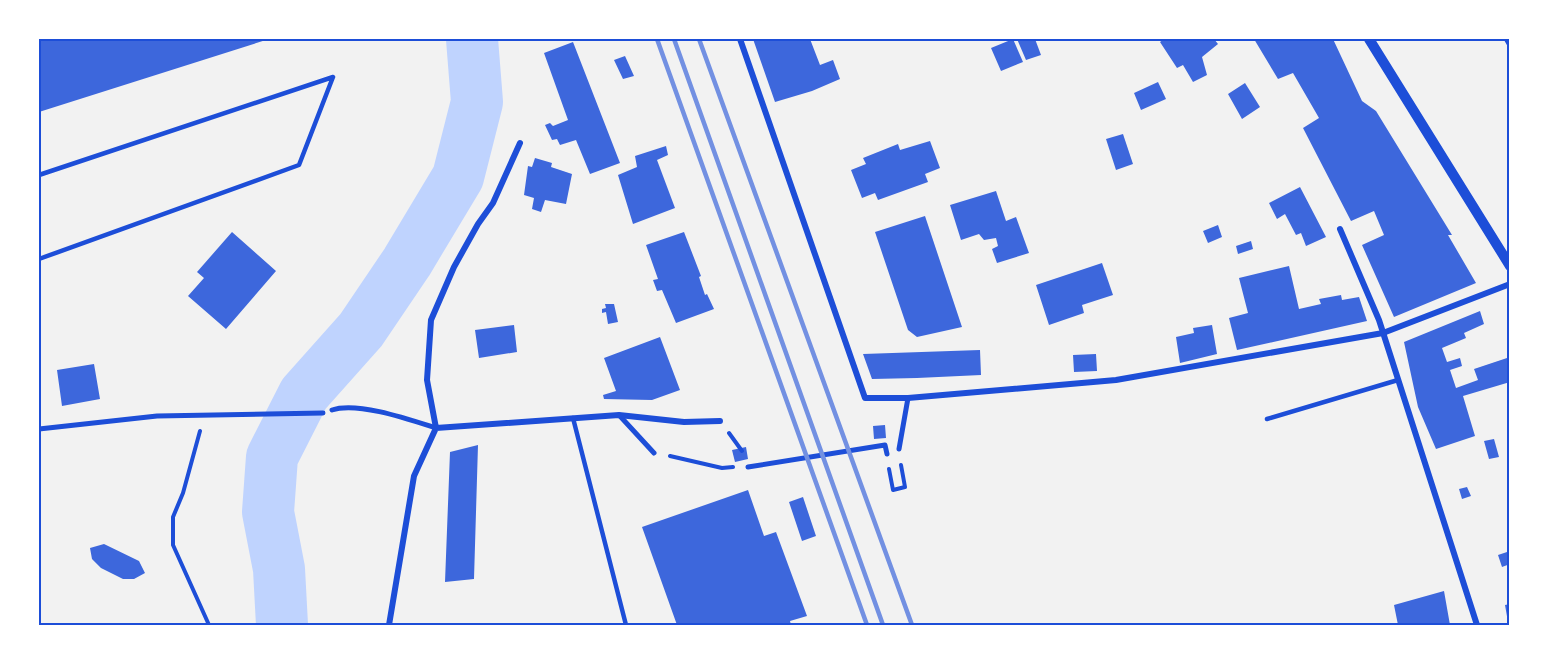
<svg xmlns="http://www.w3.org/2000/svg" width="1549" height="664" font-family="'Archivo Narrow',sans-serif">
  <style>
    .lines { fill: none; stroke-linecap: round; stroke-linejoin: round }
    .river { stroke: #bfd3fe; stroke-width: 52 }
    .building { fill: #3d67dc }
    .path { stroke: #1d4ed8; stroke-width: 4 }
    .service { stroke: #1d4ed8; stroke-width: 4.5 }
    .pedestrian { stroke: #1d4ed8; stroke-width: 5 }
    .minor { stroke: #1d4ed8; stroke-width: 6 }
    .tertiary { stroke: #1d4ed8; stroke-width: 10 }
    .rail { stroke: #7290e2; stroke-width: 4.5 }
    .neatline { fill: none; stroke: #1d4ed8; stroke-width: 2 }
  </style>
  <rect width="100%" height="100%" fill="#f2f2f2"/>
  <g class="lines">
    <path class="river" d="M 282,625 L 279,569 L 268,512 L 272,457 L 304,394 L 361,330 L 407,262 L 458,177 L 477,102 L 472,39"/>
  </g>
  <path class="building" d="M 39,39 L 269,39 L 39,112 Z
    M 753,39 L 810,39 L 820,65 L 833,60 L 840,79 L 812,91 L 775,102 Z
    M 1013,39 L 1023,62 L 1001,71 L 991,48 Z
    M 1017,39 L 1035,39 L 1041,55 L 1026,60 Z
    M 1164,39 L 1214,39 L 1218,44 L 1202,57 L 1207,75 L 1193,82 L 1183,65 L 1177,68 L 1160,42 Z
    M 1254,39 L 1333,39 L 1362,101 L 1376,111 L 1452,235 L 1448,235 L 1476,283 L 1394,317 L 1362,245 L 1384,235 L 1374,211 L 1351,221 L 1303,128 L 1319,118 L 1293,73 L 1278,79 Z
    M 573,42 L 620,163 L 590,174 L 576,140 L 560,145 L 557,139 L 552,140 L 545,125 L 550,123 L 553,126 L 568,120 L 544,53 Z
    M 625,56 L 634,76 L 623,79 L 614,60 Z
    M 1158,82 L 1166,99 L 1141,110 L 1134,93 Z
    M 1245,83 L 1260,107 L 1242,119 L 1228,94 Z
    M 1123,134 L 1133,164 L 1116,170 L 1106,139 Z
    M 930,141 L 940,168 L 925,174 L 928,182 L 878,200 L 875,193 L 862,198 L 851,170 L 866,164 L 863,158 L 898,144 L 900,150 Z
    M 666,146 L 668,155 L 657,160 L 675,208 L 633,224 L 618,175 L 637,167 L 635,156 Z
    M 535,158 L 552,163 L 551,167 L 572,174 L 566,204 L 545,200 L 541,212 L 532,209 L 534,198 L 524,195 L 528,166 L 532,167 Z
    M 1300,187 L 1326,237 L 1306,246 L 1301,233 L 1296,235 L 1285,214 L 1277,219 L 1269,203 Z
    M 996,191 L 1006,221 L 1016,217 L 1029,253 L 997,263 L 992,249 L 998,246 L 996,238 L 984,240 L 979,234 L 961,240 L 950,205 Z
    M 925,216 L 962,327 L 917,337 L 908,330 L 875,232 Z
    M 1218,225 L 1222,237 L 1208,243 L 1203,231 Z
    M 232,232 L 276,271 L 226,329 L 188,296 L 204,278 L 197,272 Z
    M 684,232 L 701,276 L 699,277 L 705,295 L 707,294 L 714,309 L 676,323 L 662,290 L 657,291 L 653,280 L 658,279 L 646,245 Z
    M 1251,241 L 1253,249 L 1238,254 L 1236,246 Z
    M 1102,263 L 1113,295 L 1082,305 L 1084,313 L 1049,325 L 1036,285 Z
    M 1289,266 L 1299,309 L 1321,304 L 1319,299 L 1341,295 L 1342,300 L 1359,297 L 1367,321 L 1237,350 L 1229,318 L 1248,313 L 1239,278 Z
    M 605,304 L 614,304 L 618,322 L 608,324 L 606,312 L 602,313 L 602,309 L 606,308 Z
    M 1480,311 L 1484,324 L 1464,333 L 1466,338 L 1442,348 L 1447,362 L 1460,358 L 1462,366 L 1450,370 L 1456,388 L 1478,380 L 1474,369 L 1510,357 L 1510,382 L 1463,396 L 1475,436 L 1436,449 L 1418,407 L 1404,342 Z
    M 514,325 L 517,352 L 479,358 L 475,330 Z
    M 1212,325 L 1217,354 L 1180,363 L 1176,337 L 1194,333 L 1193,328 Z
    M 660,337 L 680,390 L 652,400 L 604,399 L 603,395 L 616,391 L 604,358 Z
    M 980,350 L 981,375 L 917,378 L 872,379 L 863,354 Z
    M 1096,354 L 1097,371 L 1074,372 L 1073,355 Z
    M 94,364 L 100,399 L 62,406 L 57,370 Z
    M 885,425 L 886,438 L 874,439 L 873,426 Z
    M 1494,439 L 1499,457 L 1489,459 L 1484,441 Z
    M 478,445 L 474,579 L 445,582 L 450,452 Z
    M 746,447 L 748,459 L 735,462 L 732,450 Z
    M 1467,487 L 1471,496 L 1462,499 L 1459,489 Z
    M 748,490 L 764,536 L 776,532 L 807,616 L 790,621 L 791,625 L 677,625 L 642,527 Z
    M 803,497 L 816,536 L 802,541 L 789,502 Z
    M 104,544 L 139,561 L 145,573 L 134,579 L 123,579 L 101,568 L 92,559 L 90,548 Z
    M 1510,551 L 1510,564 L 1502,567 L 1498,555 Z
    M 1444,591 L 1450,625 L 1398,625 L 1394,605 Z
    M 1510,604 L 1510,621 L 1508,622 L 1505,605 Z"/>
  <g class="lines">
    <path class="path" d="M 200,431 L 183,493 L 173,517 L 173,545 L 209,625
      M 729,433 L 742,451
      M 670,456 L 722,468 L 733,467
      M 889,469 L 893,490 L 905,487 L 901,465"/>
    <path class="service" d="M 1506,39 L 1510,46
      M 39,175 L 333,77
      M 39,259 L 299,165 L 333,77
      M 573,418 L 626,625
      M 1267,419 L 1398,380"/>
    <path class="pedestrian" d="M 332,410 C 357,401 411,420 436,428
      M 619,415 L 654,453
      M 39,429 L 157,416 L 323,413
      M 899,449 L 908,398
      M 748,467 L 885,445 L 887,454"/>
    <path class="minor" d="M 740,39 L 865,398 L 908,398 L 1116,380 L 1383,333 L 1510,284
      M 1340,229 L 1379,320 L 1477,625
      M 436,428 L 427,380 L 431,320 L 454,267 L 478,224 L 493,203 L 520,143
      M 436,428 L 619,415 L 684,422 L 720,421
      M 389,625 L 414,476 L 436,428"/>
    <path class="tertiary" d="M 1369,39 L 1510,266"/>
    <path class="rail" d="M 657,39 L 867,625
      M 674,39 L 883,625
      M 699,39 L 912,625"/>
  </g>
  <rect width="1549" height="664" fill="none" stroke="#ffffff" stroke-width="81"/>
  <rect x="40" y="40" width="1468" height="584" class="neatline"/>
</svg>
